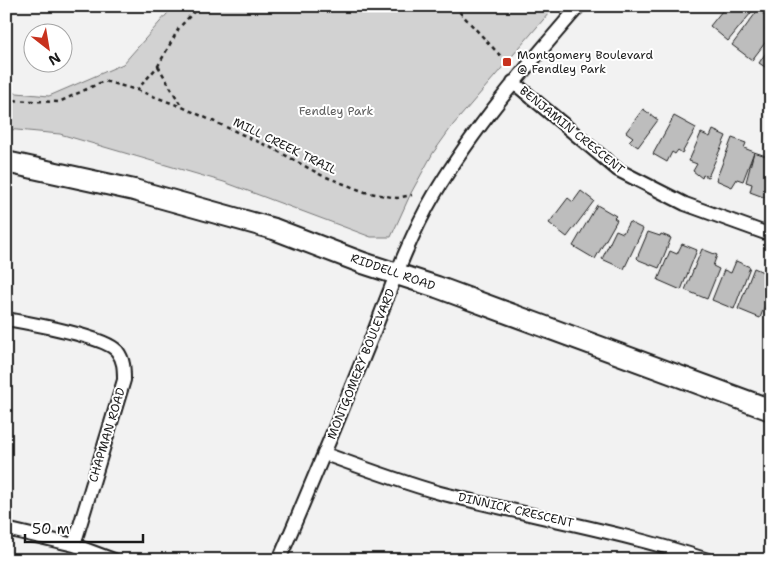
<svg xmlns="http://www.w3.org/2000/svg" width="777" height="566" font-family="'Shantell Sans',sans-serif">
  <style>
    .green { fill: #d2d2d2; stroke: #777 }
    .building { fill: #bdbdbd; stroke: #1c1c1c }
    .lines { fill: none; stroke-linecap: round; stroke-linejoin: round }
    .minor-casing { stroke: #1c1c1c; stroke-width: 16 }
    .primary-casing { stroke: #1c1c1c; stroke-width: 24 }
    .path { stroke: #1c1c1c; stroke-width: 2.5; stroke-dasharray: 4 4; stroke-linecap: butt }
    .minor { stroke: #fff; stroke-width: 12 }
    .primary { stroke: #fff; stroke-width: 20 }
    .poi-dot { fill: #c8321e; stroke: #fff; stroke-width: 2 }
    .labels { text-anchor: middle; stroke-width: 4; stroke-linejoin: round; paint-order: stroke }
    .poi-label { font-size: 12px; fill: #1c1c1c; stroke: #fff; text-anchor: start }
    .park-label { font-size: 12px; fill: #5c5c5c; stroke: #fff }
    .street-label { font-size: 12px; fill: #1c1c1c; stroke: #fff }
  </style>
  <rect width="100%" height="100%" fill="#f2f2f2"/>
  <filter id="ink" filterUnits="userSpaceOnUse"><feTurbulence type="fractalNoise" baseFrequency=".02" numOctaves="2"/><feDisplacementMap in="SourceGraphic" scale="10" xChannelSelector="R" yChannelSelector="G"/><feConvolveMatrix kernelMatrix="1 2 1 2 8 2 1 2 1" color-interpolation-filters="sRGB"/></filter>
  <g filter="url(#ink)">
    <path class="green" d="M 174,6 L 555,6 L 453,125 L 433,153 L 411,193 L 391,237 L 371,237 L 224,182 L 60,134 L 6,129 L 6,92 L 49,96 L 123,64 Z"/>
    <path class="building" d="M 726,6 L 753,6 L 755,8 L 728,41 L 710,26 Z
      M 758,10 L 771,19 L 771,22 L 765,29 L 771,33 L 771,35 L 752,60 L 732,45 Z
      M 771,45 L 771,71 L 759,63 Z
      M 643,109 L 658,120 L 638,147 L 629,141 L 633,137 L 626,132 Z
      M 674,116 L 696,128 L 682,153 L 678,150 L 675,154 L 672,152 L 667,162 L 653,154 Z
      M 713,130 L 726,136 L 708,177 L 703,175 L 702,178 L 693,171 L 697,164 L 689,161 L 701,133 L 710,137 Z
      M 732,138 L 746,143 L 744,148 L 754,152 L 743,181 L 737,179 L 732,187 L 716,180 Z
      M 768,150 L 771,151 L 771,184 L 766,198 L 750,192 L 752,184 L 746,182 L 754,152 L 766,156 Z
      M 581,191 L 594,201 L 567,237 L 549,223 L 568,198 L 573,202 Z
      M 597,205 L 616,216 L 614,218 L 617,220 L 595,259 L 573,246 Z
      M 629,222 L 643,229 L 624,269 L 602,259 L 616,230 L 623,233 Z
      M 648,232 L 660,236 L 661,234 L 671,238 L 659,268 L 639,260 L 637,258 Z
      M 682,244 L 697,250 L 681,290 L 658,280 L 670,251 L 677,254 Z
      M 702,249 L 717,255 L 713,266 L 719,269 L 707,299 L 685,290 Z
      M 736,261 L 750,267 L 734,309 L 712,300 L 724,270 L 731,273 Z
      M 754,268 L 770,275 L 766,284 L 771,286 L 771,290 L 760,318 L 738,309 Z"/>
    <g class="lines">
      <defs>
        <path id="minor" d="M 513,82 L 618,170 L 685,204 L 771,235
          M 6,319 C 28,323 104,336 117,351 C 124,360 124,369 124,380 L 74,545
          M 325,454 C 363,468 401,482 440,493 C 529,516 620,531 708,560
          M 6,529 L 74,545 L 114,560
          M 279,560 C 310,488 340,416 369,344 C 389,294 407,241 434,195 C 475,126 527,66 579,6"/>
        <path id="primary" d="M 6,162 L 134,190 L 274,229 L 363,263 L 437,287 L 771,410"/>
      </defs>
      <use href="#minor" class="minor-casing"/>
      <use href="#primary" class="primary-casing"/>
      <path class="path" d="M 454,6 L 509,65
        M 158,66 L 182,107 L 274,149 L 321,175 L 365,192 L 397,198 L 412,195
        M 137,90 L 182,107
        M 6,100 L 59,102 L 104,81 L 137,90 L 158,66 L 179,28 L 199,6"/>
      <use href="#minor" class="minor"/>
      <use href="#primary" class="primary"/>
    </g>
  </g>
  <rect class="poi-dot" x="502" y="57" width="10" height="10" rx="2.5"/>
  <g class="labels">
    <g class="poi-label">
      <text x="517" y="59">Montgomery Boulevard<tspan x="517" dy="14">@ Fendley Park</tspan></text>
    </g>
    <g class="park-label">
      <text x="336" y="115">Fendley Park</text>
    </g>
    <g class="street-label">
      <text transform="translate(572 130) rotate(39)" y="4">BENJAMIN CRESCENT</text>
      <text transform="translate(285 146) rotate(26)" y="4">MILL CREEK TRAIL</text>
      <text transform="translate(393 272) rotate(19)" y="4">RIDDELL ROAD</text>
      <text transform="translate(361 364) rotate(-68)" y="4">MONTGOMERY BOULEVARD</text>
      <text transform="translate(107 435) rotate(-73)" y="4">CHAPMAN ROAD</text>
      <text transform="translate(516 510) rotate(13)" y="4">DINNICK CRESCENT</text>
    </g>
  </g>
  <rect width="777" height="566" fill="none" stroke="#fff" stroke-width="25"/>
  <rect x="12" y="12" width="752" height="541" fill="none" stroke="#1c1c1c" stroke-width="2" filter="url(#ink)"/>
  <g transform="translate(48 48) rotate(149)"><circle r="24" fill="#ffffff" stroke="#a4a4a4"/>
  <path d="M0-4L9 19L0 12L-9 19Z" fill="#c8321e"/>
  <text y="-8" font-size="14" font-weight="bold" text-anchor="middle" fill="#1c1c1c">N</text>
  </g>
  <path d="M25 534v8h118v-8" fill="none" stroke="#1c1c1c" stroke-width="2.5"/>
  <text x="32" y="534" font-size="15" fill="#1c1c1c" stroke="#ffffff" stroke-width="4" paint-order="stroke">50 m</text>
</svg>
